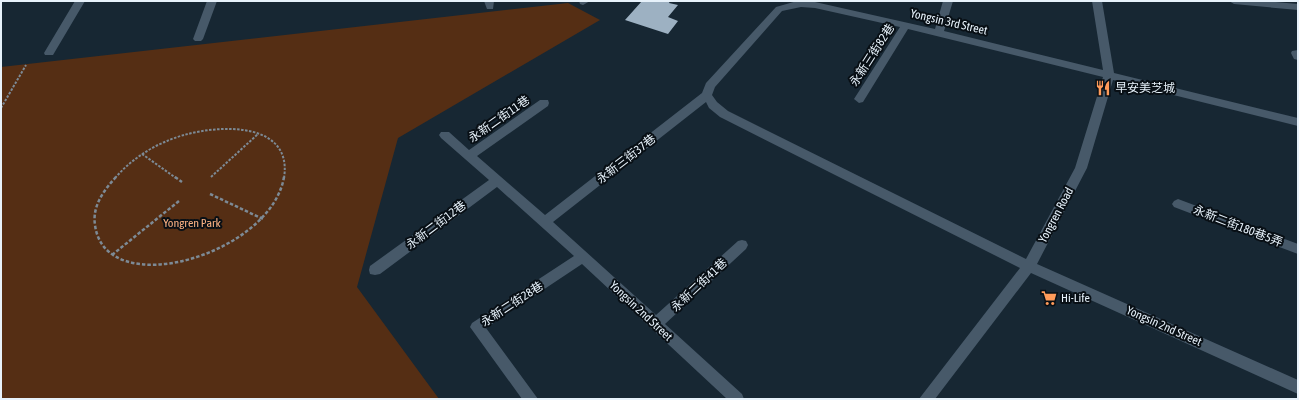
<svg xmlns="http://www.w3.org/2000/svg" width="1299" height="400" font-family="'Asap Condensed','Noto Sans TC',sans-serif">
  <style>
    .green { fill: #552e14 }
    .building { fill: #9db1c2 }
    .lines { fill: none; stroke-linecap: round; stroke-linejoin: round }
    .path-far1 { stroke: #7d8a95; stroke-width: 2; stroke-dasharray: 2.5 1.5; stroke-linecap: butt }
    .path { stroke: #7d8a95; stroke-width: 2.5; stroke-dasharray: 3.5 2; stroke-linecap: butt }
    .minor { fill: #475969; fill-rule: evenodd }
    .labels { text-anchor: middle; stroke-width: 4; stroke-linejoin: round; paint-order: stroke }
    .street-label { font-size: 12px; fill: #e7f2fb; stroke: #080f15 }
    .poi-label { font-size: 12px; fill: #e7f2fb; stroke: #080f15; text-anchor: start }
    .park-label { font-size: 12px; fill: #fab082; stroke: #080f15 }
  </style>
  <rect width="100%" height="100%" fill="#172733"/>
  <path class="green" d="M 568,3 L 600,20 L 398,138 L 357,287 L 439,399 L 1,399 L 1,67 Z"/>
  <path class="building" d="M 642,1 L 670,1 L 669,3 L 678,5 L 668,17 L 678,21 L 668,34 L 625,20 Z"/>
  <g class="lines">
    <path class="path-far1" d="M 1,108 L 26,65
      M 142,154 L 176,178
      M 211,177 L 258,134
      M 115,178 C 129,162 147,149 167,141 C 202,125 294,115 284,178"/>
    <path class="path" d="M 116,177 C 104,190 92,206 95,225 C 105,303 271,255 284,177
      M 175,177 L 182,182
      M 210,194 L 263,219
      M 112,255 L 179,201"/>
    <path class="minor" d="M 75,1 L 85,1 L 53,55 L 45,55 L 44,53 Z
      M 207,1 L 217,1 L 203,39 L 201,41 L 195,41 L 193,39 Z
      M 484,1 L 494,1 L 493,9 L 487,9 Z
      M 579,1 L 590,1 L 583,5 L 580,4 Z
      M 797,1 L 815,2 L 935,29 L 943,1 L 953,1 L 944,31 L 1103,70 L 1092,1 L 1102,1 L 1114,73 L 1298,118 L 1298,126 L 1113,80 L 1087,168 L 1037,264 L 1298,380 L 1298,394 L 1031,273 L 935,399 L 919,399 L 1020,268 L 720,117 L 709,108 L 706,102 L 553,222 L 656,315 L 738,241 L 742,240 L 746,241 L 748,245 L 746,249 L 665,324 L 742,394 L 744,399 L 727,399 L 582,264 L 486,328 L 538,399 L 522,399 L 470,327 L 472,323 L 574,256 L 497,187 L 380,274 L 375,275 L 370,274 L 369,270 L 370,266 L 489,180 L 441,138 L 439,135 L 441,132 L 449,132 L 469,150 L 540,100 L 548,100 L 549,103 L 548,106 L 477,156 L 545,215 L 702,93 L 706,83 L 776,7 ZM 801,7 L 815,8 L 900,27 L 854,99 L 859,103 L 863,102 L 908,29 L 1103,77 L 1075,168 L 1026,259 L 728,111 L 717,102 L 712,95 L 715,87 L 782,11 Z
      M 1229,1 L 1264,1 L 1298,4 L 1298,10 L 1234,4 Z
      M 1298,50 L 1298,60 L 1294,59 L 1291,53 L 1292,51 Z
      M 1178,199 L 1298,244 L 1298,254 L 1174,207 L 1172,204 L 1174,201 Z"/>
  </g>
  <defs>
    <symbol id="restaurant-bare" viewBox="-9 -9 18 18"><path d="M-5-6h1v4h1v-4h1v4h1v-4h1v5L-1.5 .5V6h-2V.5L-5-1ZM5-6V6H3V1.5H1.5Q1.5-4 5-6Z" fill="#ff9b5a" stroke="#080f15" stroke-width="2.5" paint-order="stroke"/></symbol>
    <symbol id="supermarket-bare" viewBox="-9 -9 18 18"><path d="M-6-5.5h2.5l.6 2H6L4.5 2H-2.5L-4.4-4H-6ZM-1.5 3.2a1.3 1.3 0 1 0 .1 0ZM3 3.2a1.3 1.3 0 1 0 .1 0Z" fill="#ff9b5a" stroke="#080f15" stroke-width="2.5" paint-order="stroke"/></symbol>
  </defs>
  <g fill-rule="evenodd">
    <use href="#restaurant-bare" x="1092" y="77" width="22" height="22"/>
    <use href="#supermarket-bare" x="1038" y="287" width="22" height="22"/>
  </g>
  <g class="labels">
    <g class="street-label">
      <text transform="translate(949 22) rotate(13)" y="4">Yongsin 3rd Street</text>
      <text transform="translate(872 55) rotate(-57)" y="4">永新三街82巷</text>
      <text transform="translate(499 119) rotate(-35)" y="4">永新二街11巷</text>
      <text transform="translate(626 159) rotate(-38)" y="4">永新三街37巷</text>
      <text transform="translate(1056 215) rotate(-62)" y="4">Yongren Road</text>
      <text transform="translate(436 225) rotate(-37)" y="4">永新二街12巷</text>
      <text transform="translate(1238 226) rotate(21)" y="4">永新二街180巷5弄</text>
      <text transform="translate(699 285) rotate(-43)" y="4">永新二街41巷</text>
      <text transform="translate(512 304) rotate(-33)" y="4">永新二街28巷</text>
      <text transform="translate(641 311) rotate(43)" y="4">Yongsin 2nd Street</text>
      <text transform="translate(1164 326) rotate(24)" y="4">Yongsin 2nd Street</text>
    </g>
    <g class="poi-label">
      <text x="1115" y="92">早安美芝城</text>
      <text x="1061" y="302">Hi-Life</text>
    </g>
    <g class="park-label">
      <text x="192" y="227">Yongren Park</text>
    </g>
  </g>
  <rect width="1299" height="400" fill="none" stroke="#e7f2fb" stroke-width="4"/>
</svg>
